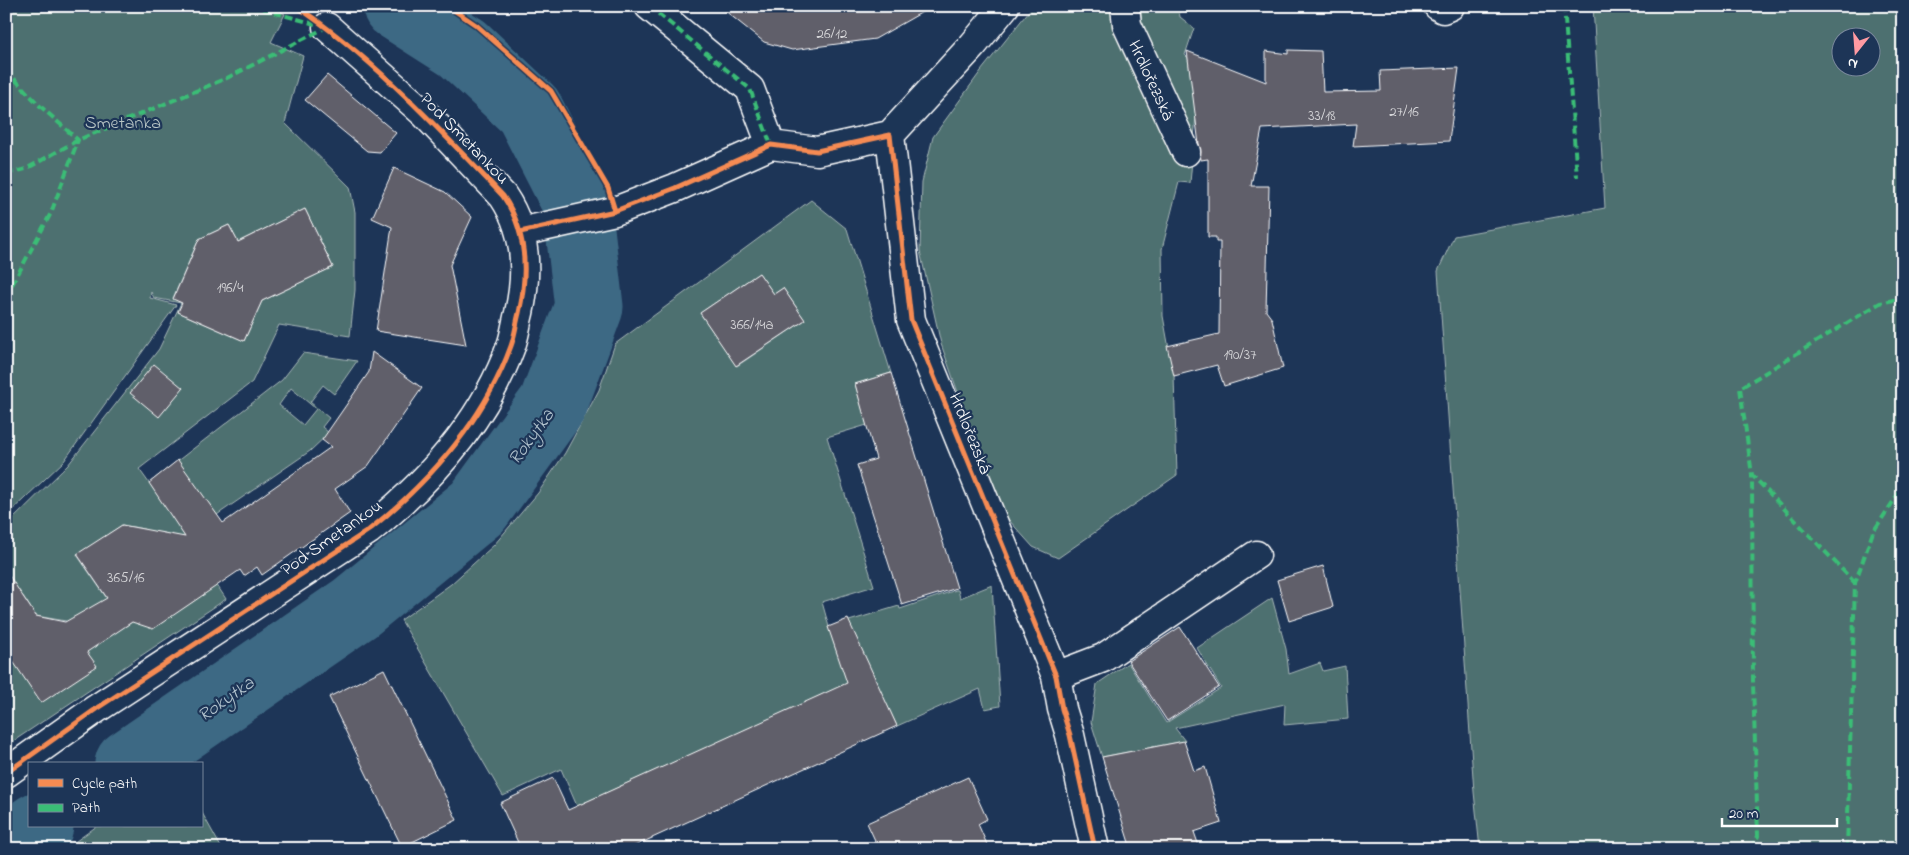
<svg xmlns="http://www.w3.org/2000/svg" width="1909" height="855" font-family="'Indie Flower',sans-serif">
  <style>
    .green { fill: #4e6f6f; stroke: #a6b7b7; fill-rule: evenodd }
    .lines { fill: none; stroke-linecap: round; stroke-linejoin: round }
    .river { stroke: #3e6984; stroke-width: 69 }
    .building { fill: #605e6b; stroke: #fff }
    .minor-casing { stroke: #fff; stroke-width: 31 }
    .minor { stroke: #1d3557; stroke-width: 28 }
    .quiet { stroke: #3abd76; stroke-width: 4; stroke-dasharray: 8 4; stroke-linecap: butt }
    .cycleway-casing { stroke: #1d3557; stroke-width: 8 }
    .cycleway { stroke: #f68b52; stroke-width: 5 }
    .labels { text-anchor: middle; stroke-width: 4.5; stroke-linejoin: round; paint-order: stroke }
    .number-label { font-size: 15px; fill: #d7d7da }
    .street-label { font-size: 18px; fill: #fff; stroke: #1d3557 }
    .park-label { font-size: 18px; fill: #b8c5c5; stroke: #1d3557 }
    .water-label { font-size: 19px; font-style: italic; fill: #b2c3ce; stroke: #1d3557 }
  </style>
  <rect width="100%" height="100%" fill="#1d3557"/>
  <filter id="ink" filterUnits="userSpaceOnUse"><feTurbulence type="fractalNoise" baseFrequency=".02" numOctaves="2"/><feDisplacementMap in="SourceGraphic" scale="10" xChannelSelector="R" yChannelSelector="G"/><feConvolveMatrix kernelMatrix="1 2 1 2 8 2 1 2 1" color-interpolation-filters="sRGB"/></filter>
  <g filter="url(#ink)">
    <path class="green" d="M 6,6 L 272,6 L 285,14 L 271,42 L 303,56 L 285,123 L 350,187 L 355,212 L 355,290 L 350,336 L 279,325 L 252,382 L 139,469 L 149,483 L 282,380 L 303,353 L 357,361 L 334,394 L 323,385 L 310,402 L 329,418 L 322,427 L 329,433 L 310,451 L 195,530 L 193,528 L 184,535 L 226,599 L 6,746 L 6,669 L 15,664 L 85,649 L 66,621 L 36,616 L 23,596 L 6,607 L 6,526 L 68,465 L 159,349 L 181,303 L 154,298 L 151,292 L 150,298 L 176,305 L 64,461 L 6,516 ZM 305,209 L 333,267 L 262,301 L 244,341 L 178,312 L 182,303 L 173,298 L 199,239 L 229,225 L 238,242 ZM 291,388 L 316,409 L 303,425 L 279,405 ZM 122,525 L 144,529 L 193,602 L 143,615 L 126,626 L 77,555 Z
      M 1033,6 L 1178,6 L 1180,17 L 1194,28 L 1185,55 L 1188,58 L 1196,115 L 1190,183 L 1179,182 L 1162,249 L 1163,316 L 1174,376 L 1177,475 L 1058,558 L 1033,547 L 999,509 L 941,344 L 920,251 L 922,182 L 933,137 L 981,71 Z
      M 1593,6 L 1903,6 L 1903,849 L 1480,849 L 1474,792 L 1438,271 L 1454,236 L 1605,208 ZM 1842,38 L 1872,38 L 1872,68 L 1842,68 Z
      M 811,200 L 847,229 L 891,373 L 855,384 L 867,425 L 827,437 L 874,586 L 822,602 L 829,627 L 899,606 L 900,609 L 956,590 L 958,590 L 960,598 L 992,585 L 1000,706 L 985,709 L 980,689 L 897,726 L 872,673 L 577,806 L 561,769 L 503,796 L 401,620 L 451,584 L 494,545 L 538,493 L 565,453 L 599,390 L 615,344 ZM 759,273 L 774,294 L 783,288 L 805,320 L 737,366 L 700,313 Z
      M 1272,598 L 1286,649 L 1289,674 L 1320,663 L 1323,671 L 1345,666 L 1348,719 L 1284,725 L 1285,704 L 1175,728 L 1185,741 L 1102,757 L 1091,722 L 1097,684 L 1128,663 L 1166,723 L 1221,688 L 1197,648 Z
      M 201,811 L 222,849 L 65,849 L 97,826 L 201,826 Z"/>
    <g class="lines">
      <path class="river" d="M 129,764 L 355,608 L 478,507 L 553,404 L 589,307 L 577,204 L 529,110 L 463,48 L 397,6
        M 6,849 L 39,826"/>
    </g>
    <path class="building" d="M 719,6 L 933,6 L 875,39 L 792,50 L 764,42 Z
      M 1288,50 L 1321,51 L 1323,92 L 1381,91 L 1380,71 L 1459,68 L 1449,141 L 1353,146 L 1356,124 L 1262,129 L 1251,186 L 1269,186 L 1266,311 L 1272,319 L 1283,368 L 1224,386 L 1217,365 L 1174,376 L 1167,346 L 1219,334 L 1220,242 L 1216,242 L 1216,237 L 1208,237 L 1208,159 L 1201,160 L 1187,51 L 1266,82 L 1266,51 L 1288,54 Z
      M 327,75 L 396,133 L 380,152 L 367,151 L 305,100 Z
      M 394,168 L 445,192 L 472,217 L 450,265 L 466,345 L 376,331 L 392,227 L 372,218 Z
      M 305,209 L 333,267 L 262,301 L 244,341 L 178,312 L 182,303 L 173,299 L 199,239 L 229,225 L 238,242 Z
      M 759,273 L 774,294 L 783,288 L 805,320 L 736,366 L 700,313 Z
      M 372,352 L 422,388 L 368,466 L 335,489 L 350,513 L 262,575 L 257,567 L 244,576 L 240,570 L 153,629 L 132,622 L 87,652 L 97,666 L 41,703 L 6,651 L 6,571 L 36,616 L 65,622 L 107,598 L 77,554 L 122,525 L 185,537 L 149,483 L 178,460 L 223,523 L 331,447 L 322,440 L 369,372 Z
      M 154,364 L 183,388 L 159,417 L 130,393 Z
      M 891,373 L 957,588 L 902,605 L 857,465 L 876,459 L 855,384 Z
      M 1323,566 L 1333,607 L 1289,621 L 1277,580 Z
      M 848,619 L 897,726 L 628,849 L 521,849 L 500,803 L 553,778 L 568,810 L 847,683 L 828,627 Z
      M 1180,627 L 1219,687 L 1167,721 L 1128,661 Z
      M 384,669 L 457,820 L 402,847 L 329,697 Z
      M 1184,741 L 1194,771 L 1205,767 L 1221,823 L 1194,832 L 1200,849 L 1131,849 L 1102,757 Z
      M 968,777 L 987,819 L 978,824 L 989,849 L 879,849 L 867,823 Z"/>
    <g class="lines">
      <defs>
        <path id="minor" d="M 649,6 L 750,89 L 771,145
          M 1125,6 L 1127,25 L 1186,152
          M 1438,6 L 1443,9 L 1450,6
          M 890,135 L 911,320 L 1056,676 L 1062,709 L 1070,735 L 1095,849
          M 771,145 L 817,151 L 890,135 L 973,45 L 1005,6
          M 520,232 L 615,211 L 675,188 L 771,145
          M 1056,676 L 1103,658 L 1256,555
          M 6,773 L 96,709 L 369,530 C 430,481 484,421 511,346 C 515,335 516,324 519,313 C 528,273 527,231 503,196 L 425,114 L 327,27"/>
      </defs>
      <use href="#minor" class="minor-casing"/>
      <use href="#minor" class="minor"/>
      <path class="quiet" d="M 251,6 L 315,24
        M 649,6 L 750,89 L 771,145
        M 1564,6 L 1577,177
        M 6,70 L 40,106 L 78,140 L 51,213 L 6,296
        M 6,174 L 26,169 L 78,140 L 227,78 L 327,27
        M 1855,583 L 1752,475 L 1740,388 L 1880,303 L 1903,298
        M 1752,849 L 1758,836 L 1753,683 L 1752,475
        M 1847,849 L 1855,583 L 1873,532 L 1903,487"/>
      <defs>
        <path id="cycleway" d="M 448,6 L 476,25 L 551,91 L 608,188 L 615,211
          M 520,232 L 615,211 L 675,188 L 771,145 L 817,151 L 890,135 L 911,320 L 1056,676 L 1062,709 L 1070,735 L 1095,849
          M 6,773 L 96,709 L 369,530 C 430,481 484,421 511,346 C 515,335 516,324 519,313 C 528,273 527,231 503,196 C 439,129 374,58 296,6"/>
      </defs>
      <use href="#cycleway" class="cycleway-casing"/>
      <use href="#cycleway" class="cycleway"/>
    </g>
  </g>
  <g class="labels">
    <g class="number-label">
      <text x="832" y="38">26/12</text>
      <text x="1404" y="116">27/16</text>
      <text x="1322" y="120">33/18</text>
      <text x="230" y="292">196/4</text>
      <text x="752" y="329">366/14a</text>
      <text x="1240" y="359">190/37</text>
      <text x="126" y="582">365/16</text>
    </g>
    <g class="street-label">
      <text transform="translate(1152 80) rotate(65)" y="6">Hrdlořezská</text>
      <text transform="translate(465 138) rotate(46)" y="6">Pod Smetankou</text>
      <text transform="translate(971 433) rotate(68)" y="6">Hrdlořezská</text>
      <text transform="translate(331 537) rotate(-35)" y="6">Pod Smetankou</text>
    </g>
    <g class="park-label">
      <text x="123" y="128">Smetanka</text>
    </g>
    <g class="water-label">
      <text transform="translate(530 436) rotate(-54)" y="7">Rokytka</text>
      <text transform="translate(225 698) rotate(-35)" y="7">Rokytka</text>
    </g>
  </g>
  <rect width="1909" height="855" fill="none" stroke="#1d3557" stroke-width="25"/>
  <rect x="12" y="12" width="1884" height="830" fill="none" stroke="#fff" stroke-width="2" filter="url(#ink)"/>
  <rect x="28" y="762" width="175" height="65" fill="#1d3557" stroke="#77869a"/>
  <rect x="38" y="779" width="25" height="8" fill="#f68b52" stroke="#77869a"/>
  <text x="72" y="788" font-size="15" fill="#ffffff">Cycle path</text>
  <rect x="38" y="804" width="25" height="8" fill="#3abd76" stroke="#77869a"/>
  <text x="72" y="812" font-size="15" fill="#ffffff">Path</text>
  <g transform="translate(1856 52) rotate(197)"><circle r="24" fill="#1d3557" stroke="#77869a"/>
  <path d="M0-4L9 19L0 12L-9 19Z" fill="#ff9aa2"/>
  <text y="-8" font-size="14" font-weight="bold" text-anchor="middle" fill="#ffffff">N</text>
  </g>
  <path d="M1722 818v8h115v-8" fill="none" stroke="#ffffff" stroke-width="2.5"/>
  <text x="1729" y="818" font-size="15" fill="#ffffff" stroke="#1d3557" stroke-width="4" paint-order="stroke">20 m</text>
</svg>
